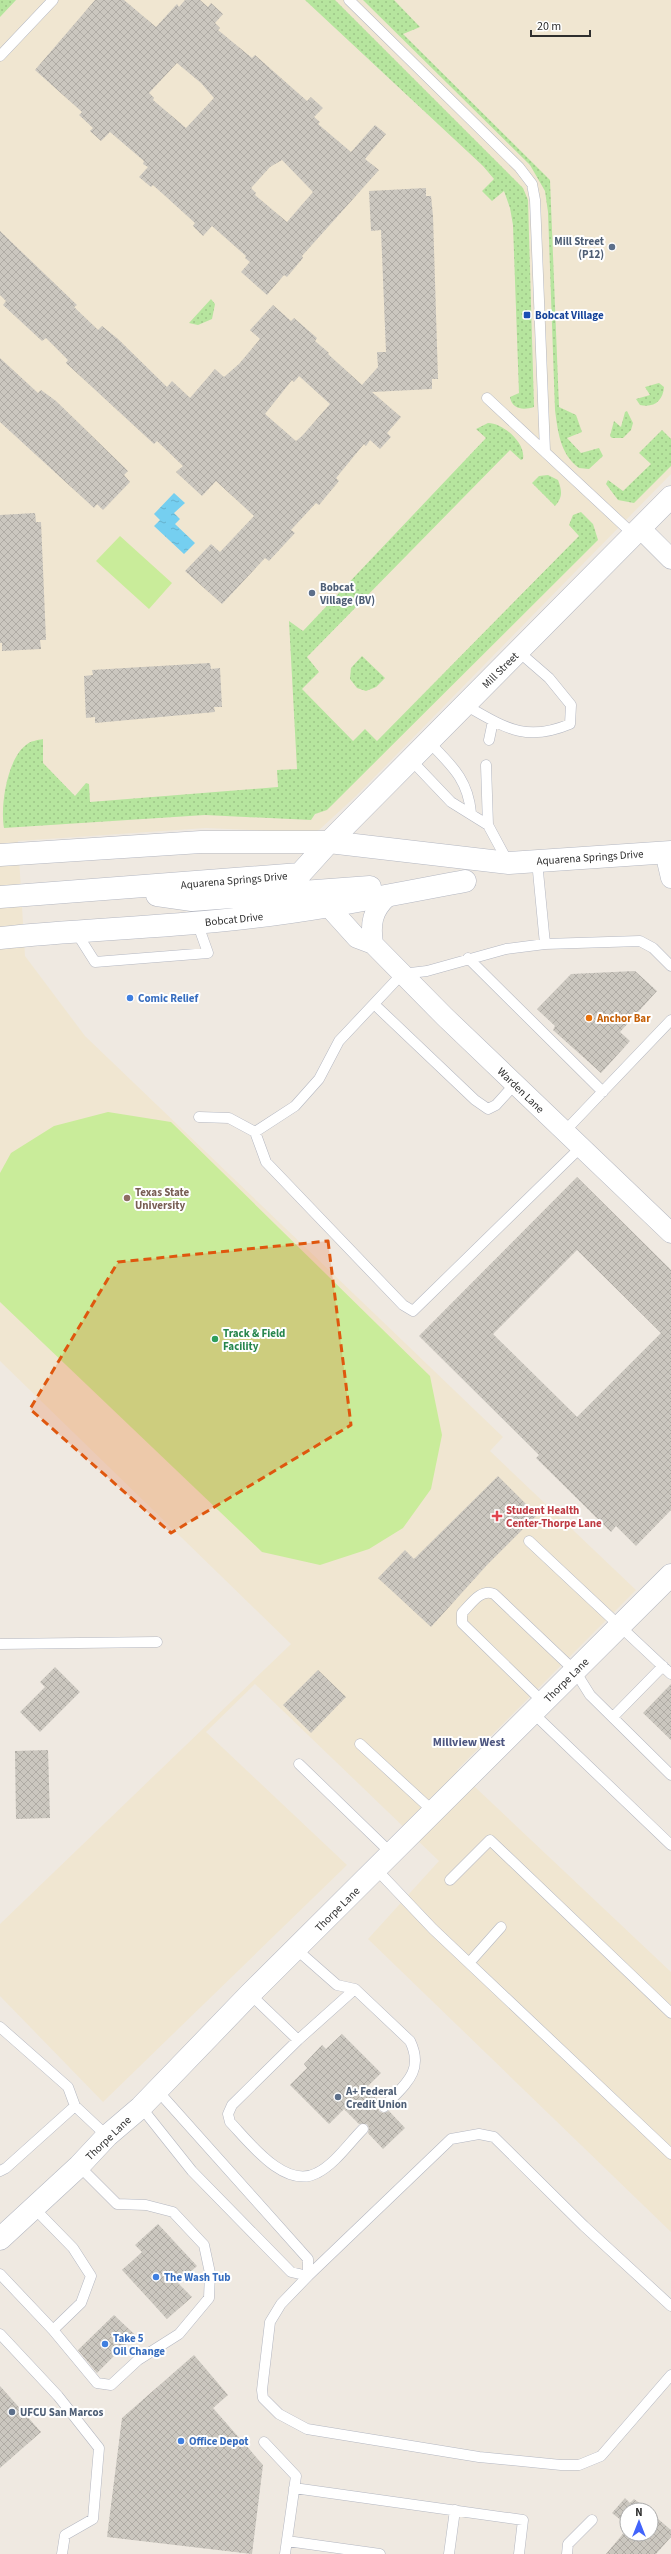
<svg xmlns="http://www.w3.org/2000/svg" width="671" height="2554" font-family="'Source Sans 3',sans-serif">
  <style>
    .education { fill: #f0e6d1 }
    .grass { fill: url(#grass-dots) }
    .pitch { fill: #c9ec9a }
    .water { fill: url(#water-ripples) }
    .building { fill: url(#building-cross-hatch); fill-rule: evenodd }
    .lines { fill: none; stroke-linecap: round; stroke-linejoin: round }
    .lane-casing { stroke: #b4b7c1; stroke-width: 11 }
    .street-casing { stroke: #b4b7c1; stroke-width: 21 }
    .secondary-casing { stroke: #b4b7c1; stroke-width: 23 }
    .lane { stroke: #fff; stroke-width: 10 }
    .street { stroke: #fff; stroke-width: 20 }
    .secondary { stroke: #fff; stroke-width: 22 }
    .marked { fill: #df570e; fill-opacity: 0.2; stroke: #df570e; stroke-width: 3; stroke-dasharray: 8 5; stroke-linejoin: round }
    .service-dot { fill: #5c6f8a; stroke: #fff; stroke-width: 1.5 }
    .transit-dot { fill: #1a4fb4; stroke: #fff; stroke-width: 1.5 }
    .shop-dot { fill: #3f7fe0; stroke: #fff; stroke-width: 1.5 }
    .food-dot { fill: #e8710a; stroke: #fff; stroke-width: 1.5 }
    .education-dot { fill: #8d6e63; stroke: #fff; stroke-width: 1.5 }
    .leisure-dot { fill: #2e9e5b; stroke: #fff; stroke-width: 1.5 }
    .health-dot { fill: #e0444e; stroke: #fff; stroke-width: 1.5 }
    .labels { text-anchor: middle; stroke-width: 4; stroke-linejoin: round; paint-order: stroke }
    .service-label { font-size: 11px; font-weight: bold; fill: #4e5e75; stroke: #fff; text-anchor: start }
    .transit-label { font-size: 11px; font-weight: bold; fill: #164399; stroke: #fff; text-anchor: start }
    .street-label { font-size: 11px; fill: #2e2e2e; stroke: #fff }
    .shop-label { font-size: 11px; font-weight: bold; fill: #366cbe; stroke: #fff; text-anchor: start }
    .food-label { font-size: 11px; font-weight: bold; fill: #c56008; stroke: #fff; text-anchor: start }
    .education-label { font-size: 11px; font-weight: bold; fill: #785e54; stroke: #fff; text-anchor: start }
    .leisure-label { font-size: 11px; font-weight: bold; fill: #27864d; stroke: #fff; text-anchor: start }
    .health-label { font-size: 11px; font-weight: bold; fill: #be3a42; stroke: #fff; text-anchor: start }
    .neighbourhood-label { font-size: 12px; font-weight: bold; fill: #4d5680; stroke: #fff }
  </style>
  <defs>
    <pattern id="grass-dots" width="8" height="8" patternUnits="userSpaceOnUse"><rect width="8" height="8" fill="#b6e59e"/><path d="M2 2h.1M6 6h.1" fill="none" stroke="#9dc588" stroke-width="1.8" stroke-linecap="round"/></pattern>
    <pattern id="water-ripples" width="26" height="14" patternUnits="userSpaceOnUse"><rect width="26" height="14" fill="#75cff0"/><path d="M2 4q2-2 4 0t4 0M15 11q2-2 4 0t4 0" fill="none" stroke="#66b2ce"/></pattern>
    <pattern id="building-cross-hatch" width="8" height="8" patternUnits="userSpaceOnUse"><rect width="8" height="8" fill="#cbc7bf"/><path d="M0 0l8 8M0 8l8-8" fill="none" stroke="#afaba4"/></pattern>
  </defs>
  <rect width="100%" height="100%" fill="#efe9e1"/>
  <path class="education" d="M 0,0 L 671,0 L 671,474 L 356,796 L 319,830 L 312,833 L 206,828 L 18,841 L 25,956 L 85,1036 L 503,1437 L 490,1451 L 636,1590 L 457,1770 L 671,1972 L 671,2232 L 368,1939 L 439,1861 L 255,1684 L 206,1732 L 347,1865 L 103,2102 L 0,1996 L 0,1924 L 291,1644 L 0,1361 Z"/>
  <path class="grass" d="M 0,0 L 16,0 L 0,17 Z
    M 305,0 L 335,0 L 523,188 L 528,200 L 534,407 C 524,410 512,410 510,397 L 519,393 L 513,225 L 510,208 L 504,191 L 492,201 L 482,191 L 494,179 L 483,166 Z
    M 363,0 L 394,0 L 420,27 L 403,34 L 550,180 L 559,407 L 576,415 L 582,432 L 567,438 L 581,453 L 599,448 L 603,456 L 589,469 L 579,468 C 560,454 558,432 555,410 L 548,212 L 545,191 L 530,165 Z
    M 211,299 L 215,304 L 212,319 L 198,325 L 189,323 Z
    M 659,383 L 664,387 C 663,401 654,408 640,405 L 636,399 L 650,395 L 645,387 Z
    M 627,411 L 633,423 L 631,430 L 623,438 L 612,438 L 610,436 L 614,421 L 621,427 L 625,412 Z
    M 488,423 C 503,423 526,443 523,459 L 521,460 L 510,450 L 307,657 L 319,672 L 302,689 L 353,741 L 365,729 L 377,741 L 579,536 L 569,525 L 573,515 L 581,512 L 593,524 L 598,540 L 327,810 L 315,814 L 311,820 L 205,815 L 4,828 C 0,807 7,759 26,745 C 30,741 38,740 43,739 L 43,763 L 75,796 L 86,783 L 89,784 L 90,802 L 278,787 L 277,770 L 297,769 L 289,621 L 303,631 L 486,438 L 476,429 Z
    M 662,430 L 671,439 L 671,466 L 634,503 L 618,500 L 606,484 L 608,480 L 623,491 L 651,464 L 639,453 Z
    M 548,475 L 558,480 C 562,491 563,497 555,506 L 532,483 L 539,476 Z
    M 362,656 L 385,678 L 376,687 L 366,691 L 357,688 L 350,679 L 351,668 Z"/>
  <path class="pitch" d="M 120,536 L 172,583 L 149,609 L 96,561 Z
    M 108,1112 L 171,1122 L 430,1376 L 442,1435 L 431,1489 L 403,1528 L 369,1549 L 320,1565 L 262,1552 L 0,1302 L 0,1173 L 11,1153 L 54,1126 Z"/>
  <path class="water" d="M 174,493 L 185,503 L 174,513 L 180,519 L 175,524 L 195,543 L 184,554 L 154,526 L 160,520 L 154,514 Z"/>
  <path class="building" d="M 95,0 L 124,0 L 156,27 L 177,4 L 179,7 L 185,0 L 200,0 L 208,7 L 211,3 L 223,14 L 215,23 L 220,28 L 218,30 L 252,58 L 255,55 L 307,101 L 311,97 L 323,108 L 314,117 L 320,122 L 318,124 L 351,152 L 375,125 L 386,134 L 365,159 L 379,170 L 302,256 L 303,258 L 287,277 L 284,275 L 267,295 L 241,272 L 250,262 L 245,258 L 246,256 L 212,226 L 203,236 L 193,226 L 195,223 L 153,185 L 151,187 L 139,177 L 148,167 L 143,164 L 144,161 L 110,132 L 101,141 L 90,131 L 93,128 L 79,115 L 82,112 L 35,70 ZM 177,63 L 201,83 L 214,98 L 186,128 L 153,100 L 154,98 L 149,93 ZM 282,160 L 313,192 L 287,222 L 255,195 L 256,193 L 251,188 L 270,167 Z
    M 426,188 L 426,196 L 431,196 L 433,216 L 438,379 L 432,379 L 432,389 L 372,392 L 401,417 L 387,433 L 391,437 L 380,449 L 370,440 L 366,446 L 364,444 L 336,478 L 339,481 L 319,505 L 316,503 L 291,530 L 295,533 L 269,561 L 265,558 L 222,604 L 185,571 L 211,544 L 220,552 L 254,516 L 216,481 L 202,496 L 176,472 L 183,466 L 157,441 L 154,444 L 66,363 L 68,360 L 46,338 L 42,341 L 3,305 L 6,301 L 0,295 L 0,231 L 77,305 L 74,307 L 98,330 L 102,326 L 118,339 L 167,387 L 172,381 L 190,398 L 215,369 L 224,377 L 239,364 L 260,339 L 250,330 L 273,305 L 291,321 L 294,318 L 317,338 L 315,341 L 329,353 L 328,354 L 362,385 L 378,367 L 377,352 L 386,352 L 381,230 L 371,231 L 369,191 ZM 299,376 L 330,404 L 302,436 L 296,441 L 265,414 L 292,380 L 294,382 Z
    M 0,358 L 38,393 L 41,390 L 56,401 L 128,471 L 124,475 L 130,482 L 103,510 L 97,504 L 94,508 L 0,422 Z
    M 35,513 L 36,522 L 41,522 L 46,640 L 40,640 L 41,649 L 2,651 L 2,643 L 0,643 L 0,515 Z
    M 210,663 L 211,669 L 220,668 L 222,707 L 214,707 L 215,712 L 95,723 L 95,717 L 86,718 L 84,676 L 93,675 L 92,670 Z
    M 635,971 L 657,991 L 620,1032 L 630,1041 L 601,1073 L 553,1030 L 555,1026 L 537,1009 L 571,974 Z
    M 577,1177 L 671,1270 L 671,1510 L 636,1546 L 616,1526 L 611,1532 L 536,1458 L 539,1455 L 419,1336 ZM 577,1250 L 661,1333 L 577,1417 L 493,1334 Z
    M 498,1476 L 537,1515 L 487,1565 L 431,1627 L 378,1578 L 405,1550 L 414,1559 Z
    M 55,1667 L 80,1692 L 40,1732 L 20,1712 L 45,1687 L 40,1682 Z
    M 318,1670 L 346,1697 L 311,1733 L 283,1705 Z
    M 671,1684 L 671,1740 L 643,1713 Z
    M 48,1750 L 50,1818 L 16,1819 L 15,1751 Z
    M 342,2034 L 381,2073 L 366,2088 L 380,2102 L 378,2106 L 379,2111 L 383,2113 L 389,2111 L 405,2128 L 383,2149 L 368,2133 L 369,2128 L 367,2124 L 359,2124 L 344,2109 L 329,2124 L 290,2085 L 307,2068 L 304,2064 L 322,2045 L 326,2049 Z
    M 158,2224 L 197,2266 L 178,2283 L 192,2297 L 167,2319 L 122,2270 L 142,2252 L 135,2245 Z
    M 114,2315 L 135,2335 L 97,2373 L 78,2350 Z
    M 194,2355 L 228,2395 L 213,2408 L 263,2465 L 252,2554 L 107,2537 L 122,2418 Z
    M 0,2386 L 41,2432 L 0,2468 Z
    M 625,2498 L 630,2503 L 634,2499 L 648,2510 L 627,2510 L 627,2525 L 612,2513 Z
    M 651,2513 L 671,2530 L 671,2537 L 656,2554 L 606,2554 L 627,2529 L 627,2534 L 651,2534 Z"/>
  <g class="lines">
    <defs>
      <path id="lane" d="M 349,0 L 519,167 L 532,184 L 535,200 L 545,451
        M 0,56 L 53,0
        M 487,398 L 634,535
        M 465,705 C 504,727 525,743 570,724 L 571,705 L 549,678 L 519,652
        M 489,740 L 493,721
        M 429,742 C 451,765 468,779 471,813
        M 411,760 L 451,802 L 488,825
        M 486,765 L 488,825 L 508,862
        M 76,932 L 95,962 L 208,953 L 197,922
        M 545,944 L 640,941 L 653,948 L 671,966
        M 468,958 L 603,1092
        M 374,1004 L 475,1100 L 488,1109 L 496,1105 L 515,1084
        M 199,1117 L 229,1118 L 255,1132 L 295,1106 L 319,1079 L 339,1041 L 402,974 L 427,971 L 506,949 L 545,944 L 537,861
        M 565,1131 L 671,1020
        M 255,1132 L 266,1162 L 403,1305 L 413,1311 L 581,1147
        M 529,1541 L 671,1674
        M 0,1644 L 157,1642
        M 543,1702 L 462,1623 L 462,1613 C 471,1604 481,1588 494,1594 L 575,1671 L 590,1695 L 671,1775
        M 533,1713 L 671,1845
        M 613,1717 L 663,1666
        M 360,1744 L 434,1812
        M 299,1764 L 392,1854
        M 376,1869 L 433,1929 L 671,2154
        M 450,1880 L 490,1840 L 671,2013
        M 296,1949 L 337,1985 L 355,1989 L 410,2041 C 425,2072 404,2085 384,2107
        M 469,1963 L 501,1927
        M 355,1989 L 298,2040 L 232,2105 L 228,2114 L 230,2122 C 249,2142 285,2190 317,2173 C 335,2164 349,2143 363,2129
        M 250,1994 L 298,2040
        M 0,2027 L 68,2087 L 75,2106
        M 157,2090 L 308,2259 L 308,2276
        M 141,2107 L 192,2171 L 291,2272 L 308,2276
        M 0,2171 L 6,2168 L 75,2106 L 107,2136
        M 33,2207 L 73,2248 L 91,2276 L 81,2303 L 53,2330 L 97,2383 L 111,2385 L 138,2360 L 179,2334 L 209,2298 L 210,2273 L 204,2245 L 173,2212 L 146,2205 L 117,2204 L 79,2166
        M 0,2274 L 53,2330
        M 671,2306 L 584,2226 L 494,2137 L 479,2134 L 451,2139 L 308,2276 L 281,2304 L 270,2322 L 262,2390 L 263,2398 L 279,2414 L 307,2429 L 479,2457 L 561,2465 L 579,2465 L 601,2456 L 671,2375
        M 0,2334 L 58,2396 L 99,2448 L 93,2519 L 65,2535 L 62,2554
        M 264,2442 L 296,2476 L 285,2554
        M 294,2488 L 523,2520 L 519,2554
        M 287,2541 L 380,2554
        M 449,2554 L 455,2510
        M 567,2554 L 568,2544 L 592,2520"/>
      <path id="street" d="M 641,529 L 671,559
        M 665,852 L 671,878
        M 329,907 L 357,938 L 373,944 L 445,1017 L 671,1233
        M 373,944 C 370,924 372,910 388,896"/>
      <path id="secondary" d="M 0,855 L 201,842 L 329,842 L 509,863 L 671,852
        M 157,895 L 192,900 L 370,887
        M 0,897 L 300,874 L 329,842 L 671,497
        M 0,938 C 75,930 151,928 226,920 C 307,912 386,896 465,881
        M 0,2239 L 79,2166 L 107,2136 L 141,2107 L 250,1994 L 671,1575"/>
    </defs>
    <use href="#lane" class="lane-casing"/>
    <use href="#street" class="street-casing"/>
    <use href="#secondary" class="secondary-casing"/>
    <use href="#lane" class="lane"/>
    <use href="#street" class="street"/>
    <use href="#secondary" class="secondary"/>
  </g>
  <path class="marked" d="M 328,1241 L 351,1425 L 171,1533 L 30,1409 L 118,1262 Z"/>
  <g class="service-dot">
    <circle cx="612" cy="247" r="4"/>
    <circle cx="312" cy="593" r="4"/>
    <circle cx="338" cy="2097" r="4"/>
    <circle cx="12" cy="2412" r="4"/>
  </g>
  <rect class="transit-dot" x="523" y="311" width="8" height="8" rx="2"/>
  <g class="shop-dot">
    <circle cx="130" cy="998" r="4"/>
    <circle cx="156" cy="2277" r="4"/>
    <circle cx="105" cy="2344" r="4"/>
    <circle cx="181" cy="2441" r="4"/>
  </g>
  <circle class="food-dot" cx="589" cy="1018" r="4"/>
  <circle class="education-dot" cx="127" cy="1198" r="4"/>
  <circle class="leisure-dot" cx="215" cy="1339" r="4"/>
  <path class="health-dot" d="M495 1510h4v4h4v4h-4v4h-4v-4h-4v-4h4z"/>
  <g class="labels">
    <g class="service-label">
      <text x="604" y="245" text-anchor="end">Mill Street<tspan x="604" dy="13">(P12)</tspan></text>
      <text x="320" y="591">Bobcat<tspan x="320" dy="13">Village (BV)</tspan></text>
      <text x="346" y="2095">A+ Federal<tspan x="346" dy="13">Credit Union</tspan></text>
      <text x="20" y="2416">UFCU San Marcos</text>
    </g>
    <g class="transit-label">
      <text x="535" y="319">Bobcat Village</text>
    </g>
    <g class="street-label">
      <text transform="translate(500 670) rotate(-45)" y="4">Mill Street</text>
      <text transform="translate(590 857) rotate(-4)" y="4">Aquarena Springs Drive</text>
      <text transform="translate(234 880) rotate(-5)" y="4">Aquarena Springs Drive</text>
      <text transform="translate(234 919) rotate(-6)" y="4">Bobcat Drive</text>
      <text transform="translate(521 1090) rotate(44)" y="4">Warden Lane</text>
      <text transform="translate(566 1680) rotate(-45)" y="4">Thorpe Lane</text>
      <text transform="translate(337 1909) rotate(-45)" y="4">Thorpe Lane</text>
      <text transform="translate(108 2138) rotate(-44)" y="4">Thorpe Lane</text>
    </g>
    <g class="shop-label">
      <text x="138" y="1002">Comic Relief</text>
      <text x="164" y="2281">The Wash Tub</text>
      <text x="113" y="2342">Take 5<tspan x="113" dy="13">Oil Change</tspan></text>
      <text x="189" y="2445">Office Depot</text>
    </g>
    <g class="food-label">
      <text x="597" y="1022">Anchor Bar</text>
    </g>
    <g class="education-label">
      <text x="135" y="1196">Texas State<tspan x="135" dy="13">University</tspan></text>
    </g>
    <g class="leisure-label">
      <text x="223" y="1337">Track &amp; Field<tspan x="223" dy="13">Facility</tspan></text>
    </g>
    <g class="health-label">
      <text x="506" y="1514">Student Health<tspan x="506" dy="13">Center-Thorpe Lane</tspan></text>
    </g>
    <g class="neighbourhood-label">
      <text x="469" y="1746">Millview West</text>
    </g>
  </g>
  <g transform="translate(639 2522)"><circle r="19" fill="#ffffff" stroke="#ababab"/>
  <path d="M0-3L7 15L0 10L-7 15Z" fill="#4264fb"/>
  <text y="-6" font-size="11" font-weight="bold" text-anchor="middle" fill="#2e2e2e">N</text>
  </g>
  <path d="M531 30v6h59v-6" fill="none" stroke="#2e2e2e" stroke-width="2"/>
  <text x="537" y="30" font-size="12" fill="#2e2e2e" stroke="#ffffff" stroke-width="3" paint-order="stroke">20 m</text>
</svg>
